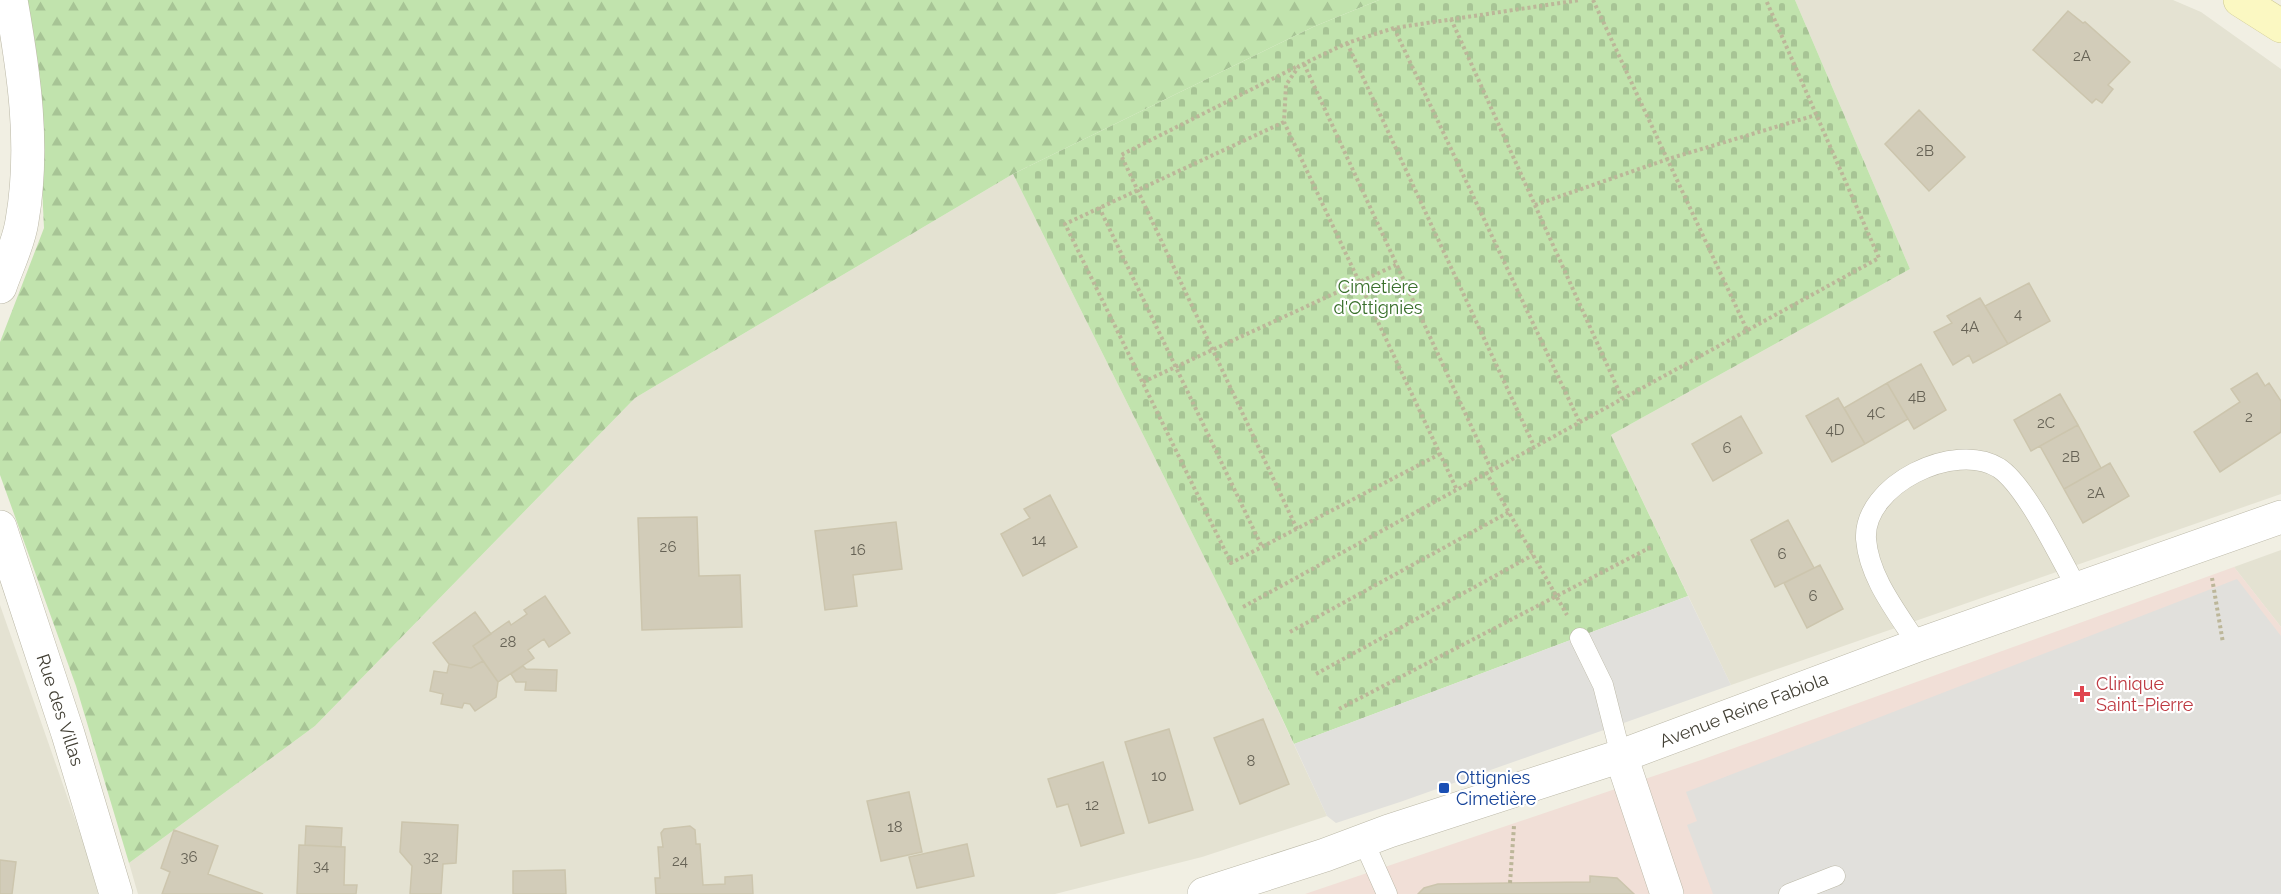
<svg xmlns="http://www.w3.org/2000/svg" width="2281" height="894" font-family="Raleway,sans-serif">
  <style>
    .residential { fill: #e4e2d2 }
    .medical { fill: #f1dfd7 }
    .forest { fill: url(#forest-firs) }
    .cemetery { fill: url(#cemetery-stones) }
    .parking { fill: #e1e0dc }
    .building { fill: #d2ccb9; stroke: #ccc5ad; stroke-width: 1.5 }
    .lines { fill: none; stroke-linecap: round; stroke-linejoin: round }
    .service-casing { stroke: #bbb8a7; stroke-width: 21 }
    .minor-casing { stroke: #bbb8a7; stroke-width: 34 }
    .tertiary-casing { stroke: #bbb8a7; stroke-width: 34 }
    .secondary-casing { stroke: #cfca95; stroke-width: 34 }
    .path { stroke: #bcb699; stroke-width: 4; stroke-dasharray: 3 3; stroke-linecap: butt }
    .service { stroke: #fff; stroke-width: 20 }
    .minor { stroke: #fff; stroke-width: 33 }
    .tertiary { stroke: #fff; stroke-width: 33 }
    .secondary { stroke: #fbf8c2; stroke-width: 33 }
    .health-dot { fill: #e0444e; stroke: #fff; stroke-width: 2 }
    .transit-dot { fill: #1a4fb4; stroke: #fff; stroke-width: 2 }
    .labels { text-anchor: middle; stroke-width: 4.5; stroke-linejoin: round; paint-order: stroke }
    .number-label { font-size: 15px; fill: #666255 }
    .park-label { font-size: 18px; fill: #39702b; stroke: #fff }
    .health-label { font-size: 18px; fill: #be3a42; stroke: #fff; text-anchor: start }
    .street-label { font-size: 18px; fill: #423f34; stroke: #fff }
    .transit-label { font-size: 18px; fill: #164399; stroke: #fff; text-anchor: start }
  </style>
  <defs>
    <pattern id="forest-firs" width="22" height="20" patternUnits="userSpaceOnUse" patternTransform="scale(1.5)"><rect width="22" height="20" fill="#c1e3ad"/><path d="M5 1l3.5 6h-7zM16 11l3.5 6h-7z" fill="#a7c495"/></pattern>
    <pattern id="cemetery-stones" width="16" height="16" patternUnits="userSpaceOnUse" patternTransform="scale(1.5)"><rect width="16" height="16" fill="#c1e3ad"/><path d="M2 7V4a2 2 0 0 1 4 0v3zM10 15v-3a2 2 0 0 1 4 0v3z" fill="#a7c495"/></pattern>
  </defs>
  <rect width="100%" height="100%" fill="#f1efe3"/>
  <path class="residential" d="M 1795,0 L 2173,0 L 2201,12 L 2281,69 L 2281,494 L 1731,685 L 1611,435 L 1910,269 Z
    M 1013,174 L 1245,639 L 1327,816 L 1202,857 L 1055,894 L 138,894 L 129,863 L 315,726 L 635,398 Z
    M 2281,550 L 2281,627 L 2234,567 Z
    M 0,605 L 87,853 L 98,894 L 0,894 Z"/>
  <path class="medical" d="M 2234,567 L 2281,627 L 2281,894 L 1305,894 L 1701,760 Z"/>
  <path class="forest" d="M 25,0 L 1379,0 L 1313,27 L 1013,174 L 635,398 L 315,726 L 129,863 L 76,686 L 0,475 L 0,342 L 44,228 L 36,59 Z"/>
  <path class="cemetery" d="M 1379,0 L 1795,0 L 1910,269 L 1611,435 L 1688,596 L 1294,744 L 1245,639 L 1013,174 L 1313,27 Z"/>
  <path class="parking" d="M 2237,579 L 2281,636 L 2281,894 L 1713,894 L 1687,825 L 1697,821 L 1686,792 Z
    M 1688,596 L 1731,685 L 1400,802 L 1336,823 L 1327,816 L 1294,744 Z"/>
  <path class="building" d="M 2068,11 L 2083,23 L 2085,22 L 2130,62 L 2108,85 L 2113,89 L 2102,103 L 2096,99 L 2092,103 L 2033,50 Z
    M 1919,110 L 1965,157 L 1929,191 L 1885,144 Z
    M 2029,283 L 2050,321 L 2008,344 L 1985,306 Z
    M 1980,298 L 2008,344 L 1973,363 L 1969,355 L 1953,365 L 1934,332 L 1952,323 L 1947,316 Z
    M 1921,364 L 1946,410 L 1914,429 L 1887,383 Z
    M 2257,373 L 2265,386 L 2269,383 L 2281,401 L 2281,432 L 2220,472 L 2194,432 L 2240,402 L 2231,389 Z
    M 1887,383 L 1908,419 L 1865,444 L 1844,408 Z
    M 2060,394 L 2078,425 L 2031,451 L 2014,420 Z
    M 1838,398 L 1865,444 L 1832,462 L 1806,416 Z
    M 1741,416 L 1762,453 L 1713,481 L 1692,444 Z
    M 2078,425 L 2101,468 L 2064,489 L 2040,446 Z
    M 2110,463 L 2129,496 L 2083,523 L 2064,489 Z
    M 1050,495 L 1077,547 L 1023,576 L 1001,534 L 1030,518 L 1024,509 Z
    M 697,517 L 699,576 L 740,575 L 742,627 L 642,630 L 638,518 Z
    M 1788,520 L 1814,568 L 1775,587 L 1751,540 Z
    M 896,522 L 902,569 L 853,575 L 857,606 L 825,610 L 815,531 Z
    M 1820,565 L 1843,609 L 1807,628 L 1784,583 Z
    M 545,596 L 570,633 L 549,647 L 544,639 L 528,650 L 534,658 L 498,682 L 473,646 L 509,621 L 511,625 L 527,614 L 524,610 Z
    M 475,612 L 491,634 L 473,646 L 483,661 L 471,668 L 449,664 L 433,643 Z
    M 483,661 L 498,682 L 496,697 L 475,711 L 470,704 L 464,703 L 462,708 L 441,704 L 443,694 L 430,691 L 434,671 L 447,673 L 449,664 L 471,668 Z
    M 523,666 L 526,669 L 557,670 L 556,691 L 525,690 L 526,682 L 516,682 L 511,674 Z
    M 1263,719 L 1289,784 L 1240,804 L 1214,738 Z
    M 1169,729 L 1193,810 L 1149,823 L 1125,742 Z
    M 1103,762 L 1124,833 L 1081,846 L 1068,804 L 1057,807 L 1048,779 Z
    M 909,792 L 922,852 L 881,861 L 867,801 Z
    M 402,822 L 458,825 L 456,863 L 443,864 L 441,894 L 410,894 L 412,866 L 400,852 Z
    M 306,826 L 342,828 L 341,847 L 305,845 Z
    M 690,826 L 695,830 L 696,844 L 700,844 L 703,885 L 725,884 L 725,877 L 752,875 L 753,894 L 656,894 L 655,878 L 660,878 L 658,847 L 663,847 L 661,833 L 664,829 Z
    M 174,830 L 218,846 L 208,874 L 263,894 L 162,894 L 170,872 L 161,868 Z
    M 967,844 L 974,876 L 917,888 L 909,857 Z
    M 299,845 L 345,847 L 344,885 L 357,885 L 356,894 L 297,894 Z
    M 0,860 L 16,862 L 12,894 L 0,894 Z
    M 565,870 L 566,894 L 513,894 L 513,871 Z
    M 1590,876 L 1617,878 L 1634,894 L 1418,894 L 1424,888 L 1438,884 L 1590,882 Z"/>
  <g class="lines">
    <defs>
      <path id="service" d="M 1580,638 L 1603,685 L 1621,756
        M 1918,645 C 1897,612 1869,578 1866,539 C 1863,485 1955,440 1999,468 C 2027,487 2060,558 2078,590
        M 1363,840 L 1387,894
        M 1789,894 L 1835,876"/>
      <path id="minor" d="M 0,287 C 7,266 19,243 22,221 C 35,147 24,73 11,0
        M 0,527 L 68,734 L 116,894
        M 1621,756 L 1667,894"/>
      <path id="tertiary" d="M 1204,894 L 1325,855 L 1389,831 L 1621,756 L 1918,645 L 2281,517"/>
      <path id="secondary" d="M 2240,0 L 2281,26"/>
    </defs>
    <use href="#service" class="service-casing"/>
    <use href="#minor" class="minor-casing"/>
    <use href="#tertiary" class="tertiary-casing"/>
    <use href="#secondary" class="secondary-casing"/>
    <path class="path" d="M 1593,0 L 1747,330
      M 1451,19 L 1622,398
      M 1394,28 L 1579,421
      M 1347,43 L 1534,446
      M 1304,64 L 1491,469
      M 1284,122 L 1065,224 L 1231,563 L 1440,454
      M 1535,205 L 1668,159 L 1816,115
      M 1099,207 L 1262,547
      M 1143,382 L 1396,265
      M 1486,472 L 1567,615
      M 1456,488 L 1284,122 L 1286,85 L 1299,66 L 1347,43 L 1394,28 L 1580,0
      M 1297,529 L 1121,155 L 1298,66
      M 2212,578 L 2223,643
      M 1243,607 L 1879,258 L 1766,0
      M 1290,632 L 1509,512
      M 1316,674 L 1533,555
      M 1339,709 L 1651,547
      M 1510,883 L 1514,826"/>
    <use href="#service" class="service"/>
    <use href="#minor" class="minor"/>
    <use href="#tertiary" class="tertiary"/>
    <use href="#secondary" class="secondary"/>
  </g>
  <path class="health-dot" d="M2079 685h6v6h6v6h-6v6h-6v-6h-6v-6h6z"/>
  <rect class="transit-dot" x="1438" y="782" width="12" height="12" rx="3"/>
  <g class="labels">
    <g class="number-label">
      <text x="2082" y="61">2A</text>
      <text x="1925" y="156">2B</text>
      <text x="2018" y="319">4</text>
      <text x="1970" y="332">4A</text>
      <text x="1917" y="402">4B</text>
      <text x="1876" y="418">4C</text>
      <text x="2249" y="422">2</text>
      <text x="2046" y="428">2C</text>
      <text x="1835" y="435">4D</text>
      <text x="1727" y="453">6</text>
      <text x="2071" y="462">2B</text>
      <text x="2096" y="498">2A</text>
      <text x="1039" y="545">14</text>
      <text x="668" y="552">26</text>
      <text x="858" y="555">16</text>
      <text x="1782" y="559">6</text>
      <text x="1813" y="601">6</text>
      <text x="508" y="647">28</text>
      <text x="1251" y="766">8</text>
      <text x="1159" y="781">10</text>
      <text x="1092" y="810">12</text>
      <text x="895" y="832">18</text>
      <text x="189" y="862">36</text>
      <text x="431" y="862">32</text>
      <text x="680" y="866">24</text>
      <text x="321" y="871">34</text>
    </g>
    <g class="park-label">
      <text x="1378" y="293">Cimetière<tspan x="1378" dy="21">d'Ottignies</tspan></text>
    </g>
    <g class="health-label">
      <text x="2096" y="690">Clinique<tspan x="2096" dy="21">Saint-Pierre</tspan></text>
    </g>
    <g class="street-label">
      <text transform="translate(60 710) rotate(72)" y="6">Rue des Villas</text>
      <text transform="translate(1744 710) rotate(-21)" y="6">Avenue Reine Fabiola</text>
    </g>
    <g class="transit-label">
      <text x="1456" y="784">Ottignies<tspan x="1456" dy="21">Cimetière</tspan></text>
    </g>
  </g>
</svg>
